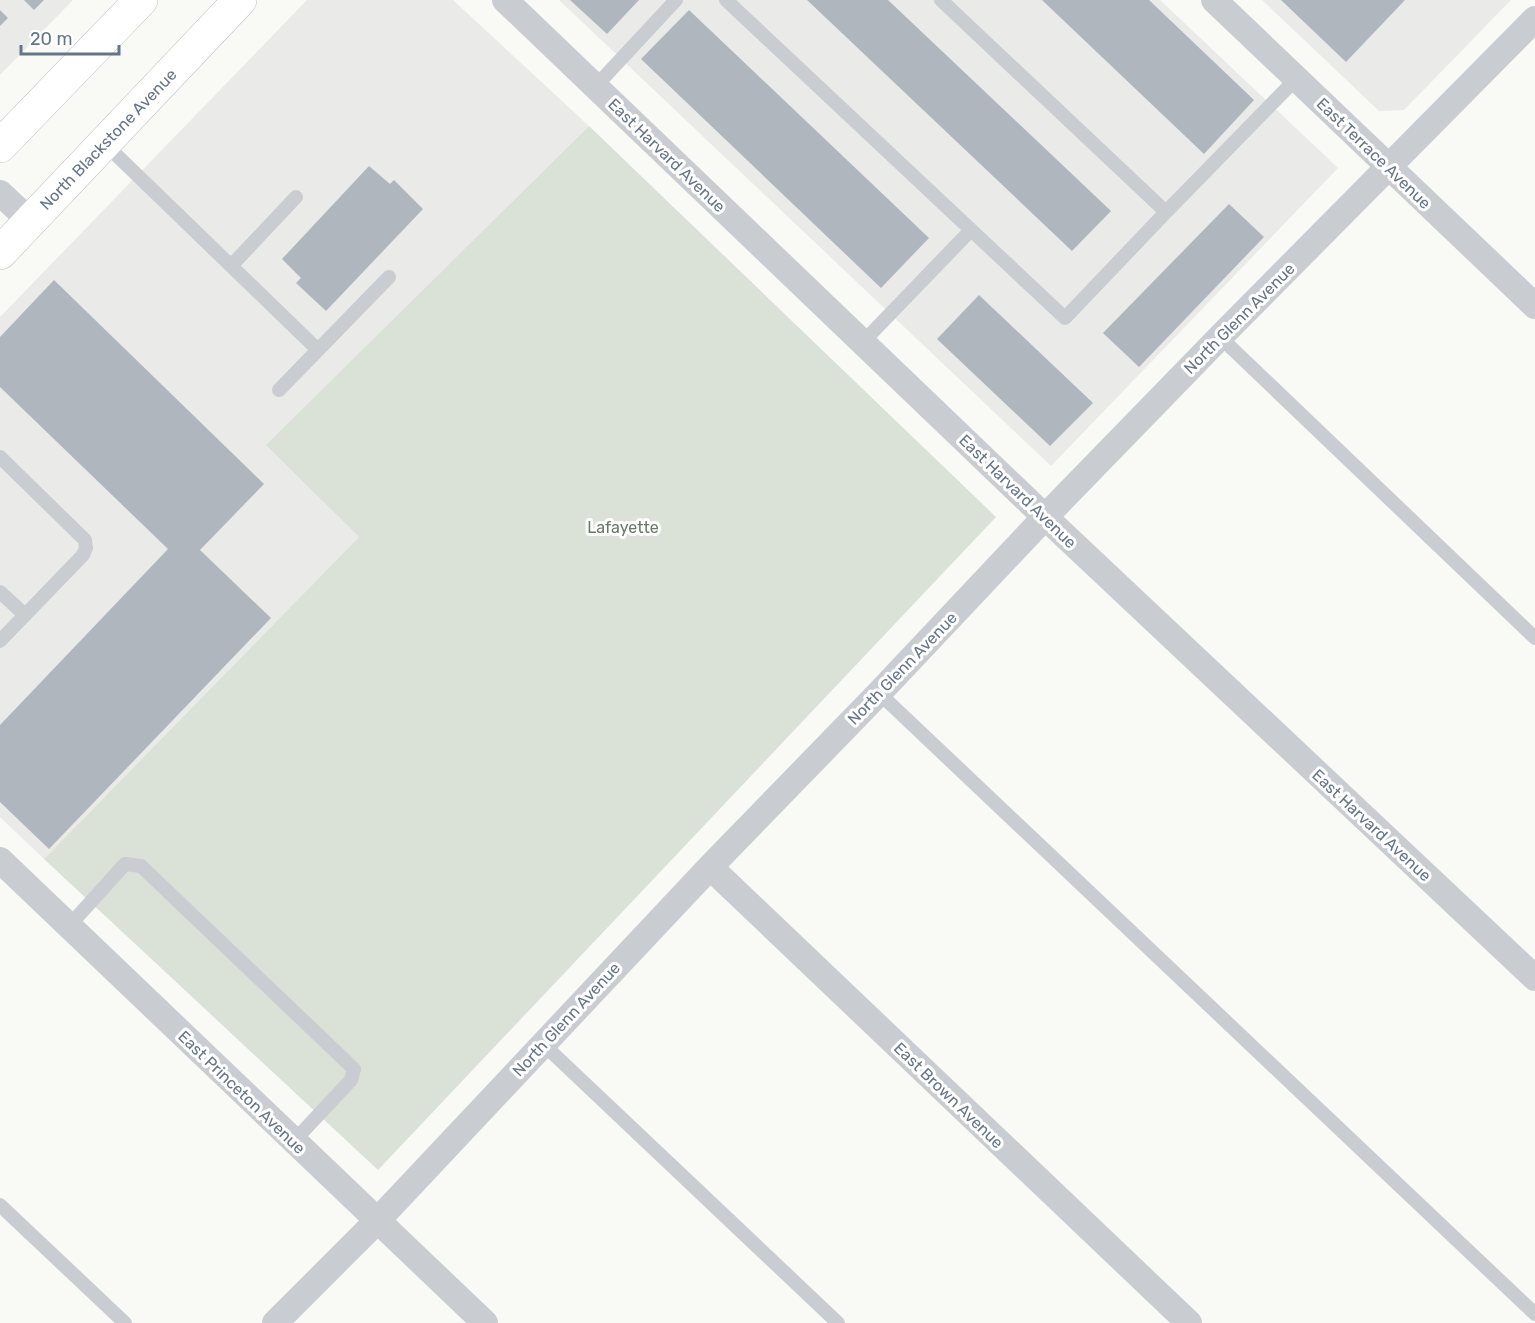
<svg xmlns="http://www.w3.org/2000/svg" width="1535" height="1323" font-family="Rubik,sans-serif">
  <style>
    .built { fill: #eaeae9 }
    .green { fill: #dae1d7 }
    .building { fill: #afb6bd }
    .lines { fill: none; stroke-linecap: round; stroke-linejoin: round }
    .primary-casing { stroke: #bcbfc4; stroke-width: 34 }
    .service { stroke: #c9ccd0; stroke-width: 14 }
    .minor { stroke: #c9ccd0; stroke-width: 26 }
    .primary { stroke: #fff; stroke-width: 33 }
    .labels { text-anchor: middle; stroke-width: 6; stroke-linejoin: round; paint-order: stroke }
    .street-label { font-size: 16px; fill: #667589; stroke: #fff }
    .park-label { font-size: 16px; fill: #647a62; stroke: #fff }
  </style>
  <rect width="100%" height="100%" fill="#f9f9f6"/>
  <path class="built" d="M 0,0 L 73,0 L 0,75 Z
    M 307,0 L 453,0 L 589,126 L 267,445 L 359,537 L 44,859 L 0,817 L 0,317 Z
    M 559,0 L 1160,0 L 1338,168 L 1051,466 Z
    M 1262,0 L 1511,0 L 1404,110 L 1379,111 Z"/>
  <path class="green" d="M 589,126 L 996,517 L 378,1170 L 44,859 L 359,537 L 266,445 Z"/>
  <path class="building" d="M 24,0 L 44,0 L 34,10 Z
    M 570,0 L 639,0 L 607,34 Z
    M 807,0 L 888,0 L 1111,211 L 1072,251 Z
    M 1042,0 L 1149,0 L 1254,100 L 1204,154 Z
    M 1281,0 L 1405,0 L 1346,62 Z
    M 0,10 L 8,18 L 0,26 Z
    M 689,10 L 929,238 L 881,288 L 641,59 Z
    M 369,166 L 390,184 L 394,180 L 423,209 L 326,311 L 296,283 L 301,278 L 282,259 Z
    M 1229,204 L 1264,237 L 1139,367 L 1103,333 Z
    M 54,280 L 264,484 L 200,550 L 271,618 L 49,849 L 0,802 L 0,725 L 168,549 L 0,387 L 0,337 Z
    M 979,295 L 1093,403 L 1050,446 L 937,339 Z"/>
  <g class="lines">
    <defs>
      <path id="primary" d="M 0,146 L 141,0
        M 0,253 L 240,0"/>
    </defs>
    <use href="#primary" class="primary-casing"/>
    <path class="service" d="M 726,0 L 1065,318 L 1166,212 L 941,0
      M 595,87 L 676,0
      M 104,143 L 318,350
      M 1166,212 L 1296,79
      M 232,265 L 296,197
      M 1220,337 L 1535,638
      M 863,342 L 971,230
      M 279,390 L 389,277
      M 0,457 L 85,540 L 86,548 L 83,555 L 0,641
      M 0,592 L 25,615
      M 879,693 L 1535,1314
      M 69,926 L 125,864 L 141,866 L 354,1069 L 351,1080 L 294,1141
      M 542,1043 L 838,1323
      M 0,1205 L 125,1323"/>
    <path class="minor" d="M 505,0 L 1045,517 L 1535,978
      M 1214,0 L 1535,306
      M 0,193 L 30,221
      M 0,860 L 485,1323
      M 710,867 L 1189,1323
      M 275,1323 L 377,1221 L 710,867 L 879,693 L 1045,517 L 1220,337 L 1535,19"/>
    <use href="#primary" class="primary"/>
  </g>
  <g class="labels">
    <g class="street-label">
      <text transform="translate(108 139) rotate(-46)" y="6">North Blackstone Avenue</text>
      <text transform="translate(1374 153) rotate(44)" y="6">East Terrace Avenue</text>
      <text transform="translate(667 155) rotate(44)" y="6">East Harvard Avenue</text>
      <text transform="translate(1239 318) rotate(-45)" y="6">North Glenn Avenue</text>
      <text transform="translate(1018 491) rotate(44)" y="6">East Harvard Avenue</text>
      <text transform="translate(902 668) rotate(-46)" y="6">North Glenn Avenue</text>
      <text transform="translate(1372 825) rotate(43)" y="6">East Harvard Avenue</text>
      <text transform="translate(566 1019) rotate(-47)" y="6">North Glenn Avenue</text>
      <text transform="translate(242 1092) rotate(44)" y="6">East Princeton Avenue</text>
      <text transform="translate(949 1095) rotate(44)" y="6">East Brown Avenue</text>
    </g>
    <g class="park-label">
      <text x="623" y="533">Lafayette</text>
    </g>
  </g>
  <path d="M21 45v9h98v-9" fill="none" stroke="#667589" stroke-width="3"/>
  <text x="30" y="45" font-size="18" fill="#667589" stroke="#ffffff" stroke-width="4.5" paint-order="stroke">20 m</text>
</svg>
